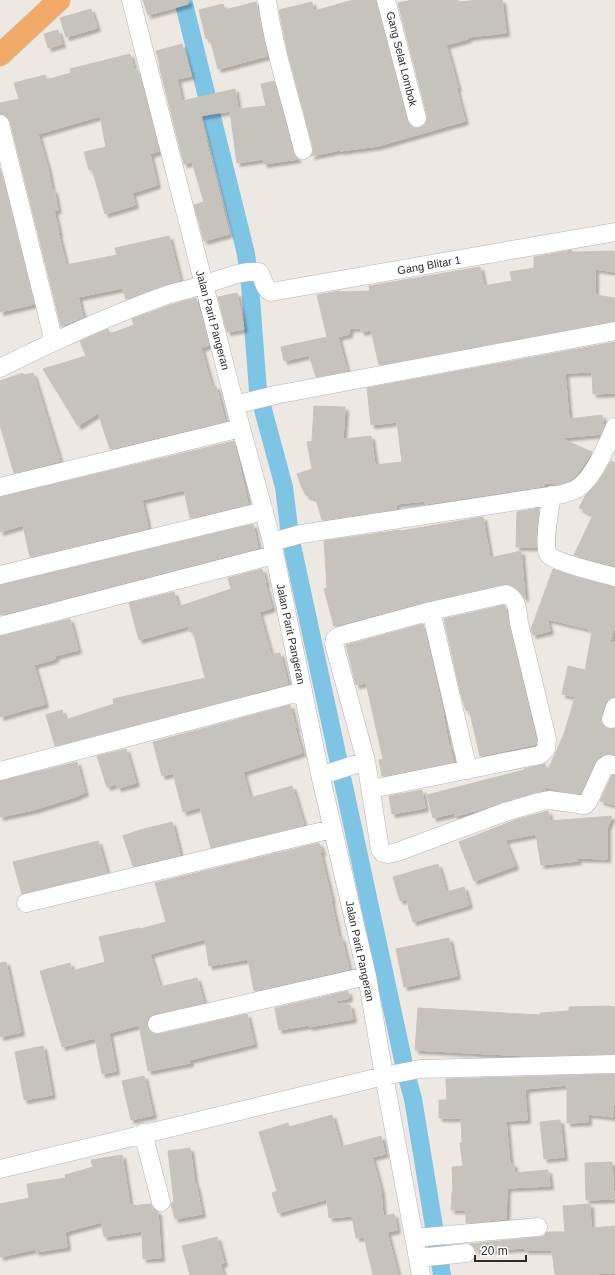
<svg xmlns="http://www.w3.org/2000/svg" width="615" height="1275" font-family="Arial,sans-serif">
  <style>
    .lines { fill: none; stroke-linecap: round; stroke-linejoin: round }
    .canal { stroke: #7ec4e5; stroke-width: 18 }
    .building { fill: #c6c2bc; stroke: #c9c4ba; filter: url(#shadow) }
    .street-casing { stroke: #b1b2bc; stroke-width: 19 }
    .highway-casing { stroke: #c8c8c8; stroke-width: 23 }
    .street { stroke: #fff; stroke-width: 18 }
    .highway { stroke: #f1aa68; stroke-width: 22 }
    .labels { text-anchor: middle; stroke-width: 3.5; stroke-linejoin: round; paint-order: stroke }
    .street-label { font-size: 11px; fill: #2d2d2d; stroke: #fff }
  </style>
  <defs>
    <filter id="shadow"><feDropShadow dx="3.5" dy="3.5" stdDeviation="1" flood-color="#0004"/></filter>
  </defs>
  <rect width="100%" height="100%" fill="#ede8e1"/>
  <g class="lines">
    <path class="canal" d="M 183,0 L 246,254 L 250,285 L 258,391 L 284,487 L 290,536 L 405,1069 L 413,1099 L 442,1275"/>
  </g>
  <path class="building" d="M 143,0 L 188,0 L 188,4 L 148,15 Z
    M 353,0 L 376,0 L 407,121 L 410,126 L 414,128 L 419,128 L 425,125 L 427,120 L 427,115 L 398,3 L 412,0 L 458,0 L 459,2 L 479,0 L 502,0 L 506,33 L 468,37 L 468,39 L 446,45 L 458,88 L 456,88 L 465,121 L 378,146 L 340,151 L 340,150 L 311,156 L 313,152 L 313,147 L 288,54 L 279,10 L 312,2 L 314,11 Z
    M 256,2 L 267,56 L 218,69 L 210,38 L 206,39 L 199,10 L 223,4 L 225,10 Z
    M 91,9 L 97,28 L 66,37 L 60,18 Z
    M 58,30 L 62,44 L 48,48 L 44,34 Z
    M 182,44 L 191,76 L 177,79 L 182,101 L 235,89 L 238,109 L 266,106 L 261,84 L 274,81 L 293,153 L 298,159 L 264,164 L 263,159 L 237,163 L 230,111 L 200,116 L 229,234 L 204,241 L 194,205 L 204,202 L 192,162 L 184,164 L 159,65 L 160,65 L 156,51 Z
    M 130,54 L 134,70 L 138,70 L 159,151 L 150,154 L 157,185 L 132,193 L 135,205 L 105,214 L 92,169 L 89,170 L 84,152 L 106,147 L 100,116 L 38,134 L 48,169 L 52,191 L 54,190 L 58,210 L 54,211 L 59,233 L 58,233 L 66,265 L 117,255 L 115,248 L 169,236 L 180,280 L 126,299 L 122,288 L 78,297 L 83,317 L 61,326 L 10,121 L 7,116 L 0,114 L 0,103 L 19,99 L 14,83 L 45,75 L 46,80 L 71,73 L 70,69 Z
    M 0,168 L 34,304 L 0,312 Z
    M 572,250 L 572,252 L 615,251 L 615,272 L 595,269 L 595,295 L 615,298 L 615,321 L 379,365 L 371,330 L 361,332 L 361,328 L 350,328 L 349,334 L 338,337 L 347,371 L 316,377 L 309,355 L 284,361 L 281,347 L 327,337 L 317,295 L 339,291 L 339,292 L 370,291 L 369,286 L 480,267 L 484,286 L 512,281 L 510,272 L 534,268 L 534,257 Z
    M 237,293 L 244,329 L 227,332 L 218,297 Z
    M 196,298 L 209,345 L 201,348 L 212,387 L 216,386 L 225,421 L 110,449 L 98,413 L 78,426 L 43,369 L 86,356 L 80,341 L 108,329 L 110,334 L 134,325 L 132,319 L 170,305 Z
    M 615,342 L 615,393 L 593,394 L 592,372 L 565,373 L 569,419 L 602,415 L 604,427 L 601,434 L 560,438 L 592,452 L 576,476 L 567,482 L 560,484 L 544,483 L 544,486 L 425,504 L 425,501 L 396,504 L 396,509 L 322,520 L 316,499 L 306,495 L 302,488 L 297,474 L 312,469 L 307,442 L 312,441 L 314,406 L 345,407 L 343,439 L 371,436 L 375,465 L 402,462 L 397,422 L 371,425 L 367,388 Z
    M 23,373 L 23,375 L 33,373 L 60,461 L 14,473 L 0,425 L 0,381 Z
    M 234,441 L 248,504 L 190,518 L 184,490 L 142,500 L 148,528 L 30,557 L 23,525 L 0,532 L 0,497 Z
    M 611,461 L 615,463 L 615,566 L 574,555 L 593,515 L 579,508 L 585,496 L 598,482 Z
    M 539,508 L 536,533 L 536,547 L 516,547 L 517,512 Z
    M 483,517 L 490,558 L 521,551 L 525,599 L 517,588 L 511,585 L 504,584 L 428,601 L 334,626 L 324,589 L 327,588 L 324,541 L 400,530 L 400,531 Z
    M 253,524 L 258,548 L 0,615 L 0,585 Z
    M 262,569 L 266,583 L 265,584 L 272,608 L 259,612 L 271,655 L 280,653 L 288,684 L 55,746 L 46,715 L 62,710 L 65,720 L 114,704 L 113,699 L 205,678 L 193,631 L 190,632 L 188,626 L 139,640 L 129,603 L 174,592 L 178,607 L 231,589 L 228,578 Z
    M 553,569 L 576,577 L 615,587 L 615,625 L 610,642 L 615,643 L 615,697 L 608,699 L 605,703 L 601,721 L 603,726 L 607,729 L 615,728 L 615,754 L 609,754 L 602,755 L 597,759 L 594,763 L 580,794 L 564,792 L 544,786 L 545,790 L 502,802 L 482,809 L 455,816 L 454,813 L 433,818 L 427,795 L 524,770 L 524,769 L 545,764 L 547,772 L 564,734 L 575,697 L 562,694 L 568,666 L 585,670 L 592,632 L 589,631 L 589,629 L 547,619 L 550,631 L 533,635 L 531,629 Z
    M 504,605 L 506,609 L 509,625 L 536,740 L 536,744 L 480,756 L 470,713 L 468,710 L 466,711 L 461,695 L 444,619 Z
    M 70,619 L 78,650 L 55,656 L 55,659 L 34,665 L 45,704 L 0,717 L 0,636 Z
    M 423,624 L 442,707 L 444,715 L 443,715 L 449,747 L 450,746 L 453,762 L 382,776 L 379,760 L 383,759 L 366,683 L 356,685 L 346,645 Z
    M 290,705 L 296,728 L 295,728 L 302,753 L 243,772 L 250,798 L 292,786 L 304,825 L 211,848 L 200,807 L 183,812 L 173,773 L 162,776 L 153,742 Z
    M 126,749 L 136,783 L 118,788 L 116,784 L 107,787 L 97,756 Z
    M 77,762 L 85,793 L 78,795 L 78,796 L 33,810 L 0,817 L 0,781 Z
    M 612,775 L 615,775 L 615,805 L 600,801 Z
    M 422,790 L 425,808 L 392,814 L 389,796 Z
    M 548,811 L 550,821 L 612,816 L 607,828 L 607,859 L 577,858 L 578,861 L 541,865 L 536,834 L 505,840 L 515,866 L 474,881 L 459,842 L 518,819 Z
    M 172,822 L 180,855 L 133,866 L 123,836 L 140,830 Z
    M 98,841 L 107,873 L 22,894 L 13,862 Z
    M 319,843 L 322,852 L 320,852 L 332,901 L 331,901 L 339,938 L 341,937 L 349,969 L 254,991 L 248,959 L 209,966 L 205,939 L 150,954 L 160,987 L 197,978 L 204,1003 L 155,1014 L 150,1016 L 147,1021 L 147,1027 L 150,1031 L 154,1034 L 159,1034 L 247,1014 L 254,1044 L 189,1060 L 190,1063 L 148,1071 L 139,1025 L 109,1033 L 116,1071 L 102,1074 L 95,1038 L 62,1047 L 40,971 L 70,963 L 72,971 L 105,962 L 99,937 L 139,928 L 140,929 L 166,922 L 155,883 Z
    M 438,864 L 446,892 L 464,887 L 469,905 L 413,922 L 406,899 L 400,901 L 393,877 Z
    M 449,938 L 457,976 L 404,987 L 396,949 Z
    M 6,962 L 21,1032 L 0,1037 L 0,963 Z
    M 348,991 L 349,998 L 336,1001 L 337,1004 L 350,1005 L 353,1019 L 309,1027 L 309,1025 L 279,1030 L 275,1008 Z
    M 607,1006 L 615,1007 L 615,1054 L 528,1056 L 415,1050 L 418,1008 L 540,1015 L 540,1013 L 569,1011 L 569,1007 Z
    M 43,1046 L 52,1095 L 24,1100 L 15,1052 Z
    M 615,1074 L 613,1117 L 588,1114 L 588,1122 L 567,1123 L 567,1085 L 525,1089 L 527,1120 L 506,1121 L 510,1164 L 514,1164 L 514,1173 L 548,1170 L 550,1186 L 507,1188 L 506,1219 L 466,1223 L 466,1210 L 451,1210 L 452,1192 L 453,1192 L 452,1167 L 463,1166 L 460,1143 L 462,1143 L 461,1118 L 439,1118 L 439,1100 L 447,1100 L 446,1079 Z
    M 144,1076 L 153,1115 L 131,1120 L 122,1081 Z
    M 332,1115 L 341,1147 L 381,1136 L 385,1154 L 372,1157 L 381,1191 L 383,1216 L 394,1214 L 397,1230 L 387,1232 L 398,1275 L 373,1275 L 364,1237 L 356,1238 L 352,1216 L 329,1218 L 327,1199 L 278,1213 L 272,1193 L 277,1191 L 259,1132 L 288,1123 L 289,1127 Z
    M 560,1120 L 564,1157 L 544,1159 L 540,1122 Z
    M 190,1148 L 195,1185 L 196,1184 L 202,1214 L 175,1219 L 171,1204 L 171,1203 L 174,1202 L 168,1151 Z
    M 122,1155 L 130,1206 L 151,1204 L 153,1209 L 158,1212 L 161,1258 L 143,1259 L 142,1231 L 104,1237 L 101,1222 L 65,1232 L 67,1247 L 36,1252 L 36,1249 L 0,1257 L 0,1204 L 29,1198 L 27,1184 L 66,1178 L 65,1175 L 93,1167 L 91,1160 Z
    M 612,1162 L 614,1199 L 586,1200 L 585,1163 Z
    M 590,1204 L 591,1228 L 615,1226 L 615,1273 L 555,1275 L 552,1250 L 525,1250 L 525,1248 L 476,1251 L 474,1247 L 470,1244 L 539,1237 L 544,1236 L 547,1232 L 565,1232 L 563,1206 Z
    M 217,1237 L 224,1263 L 220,1264 L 223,1275 L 190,1275 L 182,1246 Z"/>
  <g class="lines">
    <defs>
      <path id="street" d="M 131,0 L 237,413 L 272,542 L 320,774 L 367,976 L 384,1076 L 421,1275
        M 267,0 C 274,51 291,100 303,150
        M 386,0 L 417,118
        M 0,124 L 54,342
        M 0,368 C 54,341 110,315 167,295 C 179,291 191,289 203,285 C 220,280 240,270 259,272 C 264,279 263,288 271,292 L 615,232
        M 235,405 L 275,395 L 615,331
        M 0,487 L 241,428
        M 552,495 C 550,506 543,545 548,554 C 553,562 604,574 615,577
        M 272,542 L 301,534 L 563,494 C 568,492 574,491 578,488 C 594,477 607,445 615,427
        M 0,575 L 264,511
        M 431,611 L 468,770
        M 0,626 L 274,555
        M 611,719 L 615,707
        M 0,771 L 303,691
        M 320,774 L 329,773 L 366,761
        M 371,789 L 540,755 L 546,749 L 547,739 L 519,623 C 517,610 518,599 506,594 L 431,611 L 339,636 L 335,639 L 334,644 L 366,761 L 380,849 L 383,853 L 388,854 L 397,852 L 505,812 L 539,802 L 549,800 L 585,805 L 588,802 L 604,767 L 608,764 L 615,765
        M 26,903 L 332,829
        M 157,1024 L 367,976
        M 143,1133 L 161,1202
        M 0,1169 L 384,1076 L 420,1069 L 615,1064
        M 414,1238 L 538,1227
        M 418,1258 L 466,1253"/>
      <path id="highway" d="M 0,55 L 59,0"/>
    </defs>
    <use href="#street" class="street-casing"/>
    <use href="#highway" class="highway-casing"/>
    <use href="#street" class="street"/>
    <use href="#highway" class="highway"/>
  </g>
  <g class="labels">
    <g class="street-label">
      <text transform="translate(402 59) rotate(76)" y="4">Gang Selat Lombok</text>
      <text transform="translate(429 265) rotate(-10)" y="4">Gang Blitar 1</text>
      <text transform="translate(213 320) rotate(75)" y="4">Jalan Parit Pangeran</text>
      <text transform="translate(291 634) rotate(78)" y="4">Jalan Parit Pangeran</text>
      <text transform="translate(360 951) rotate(78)" y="4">Jalan Parit Pangeran</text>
    </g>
  </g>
  <path d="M475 1255v6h51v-6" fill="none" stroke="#2d2d2d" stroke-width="2"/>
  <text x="481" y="1255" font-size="12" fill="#2d2d2d" stroke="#ffffff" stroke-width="3" paint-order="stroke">20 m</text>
</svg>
